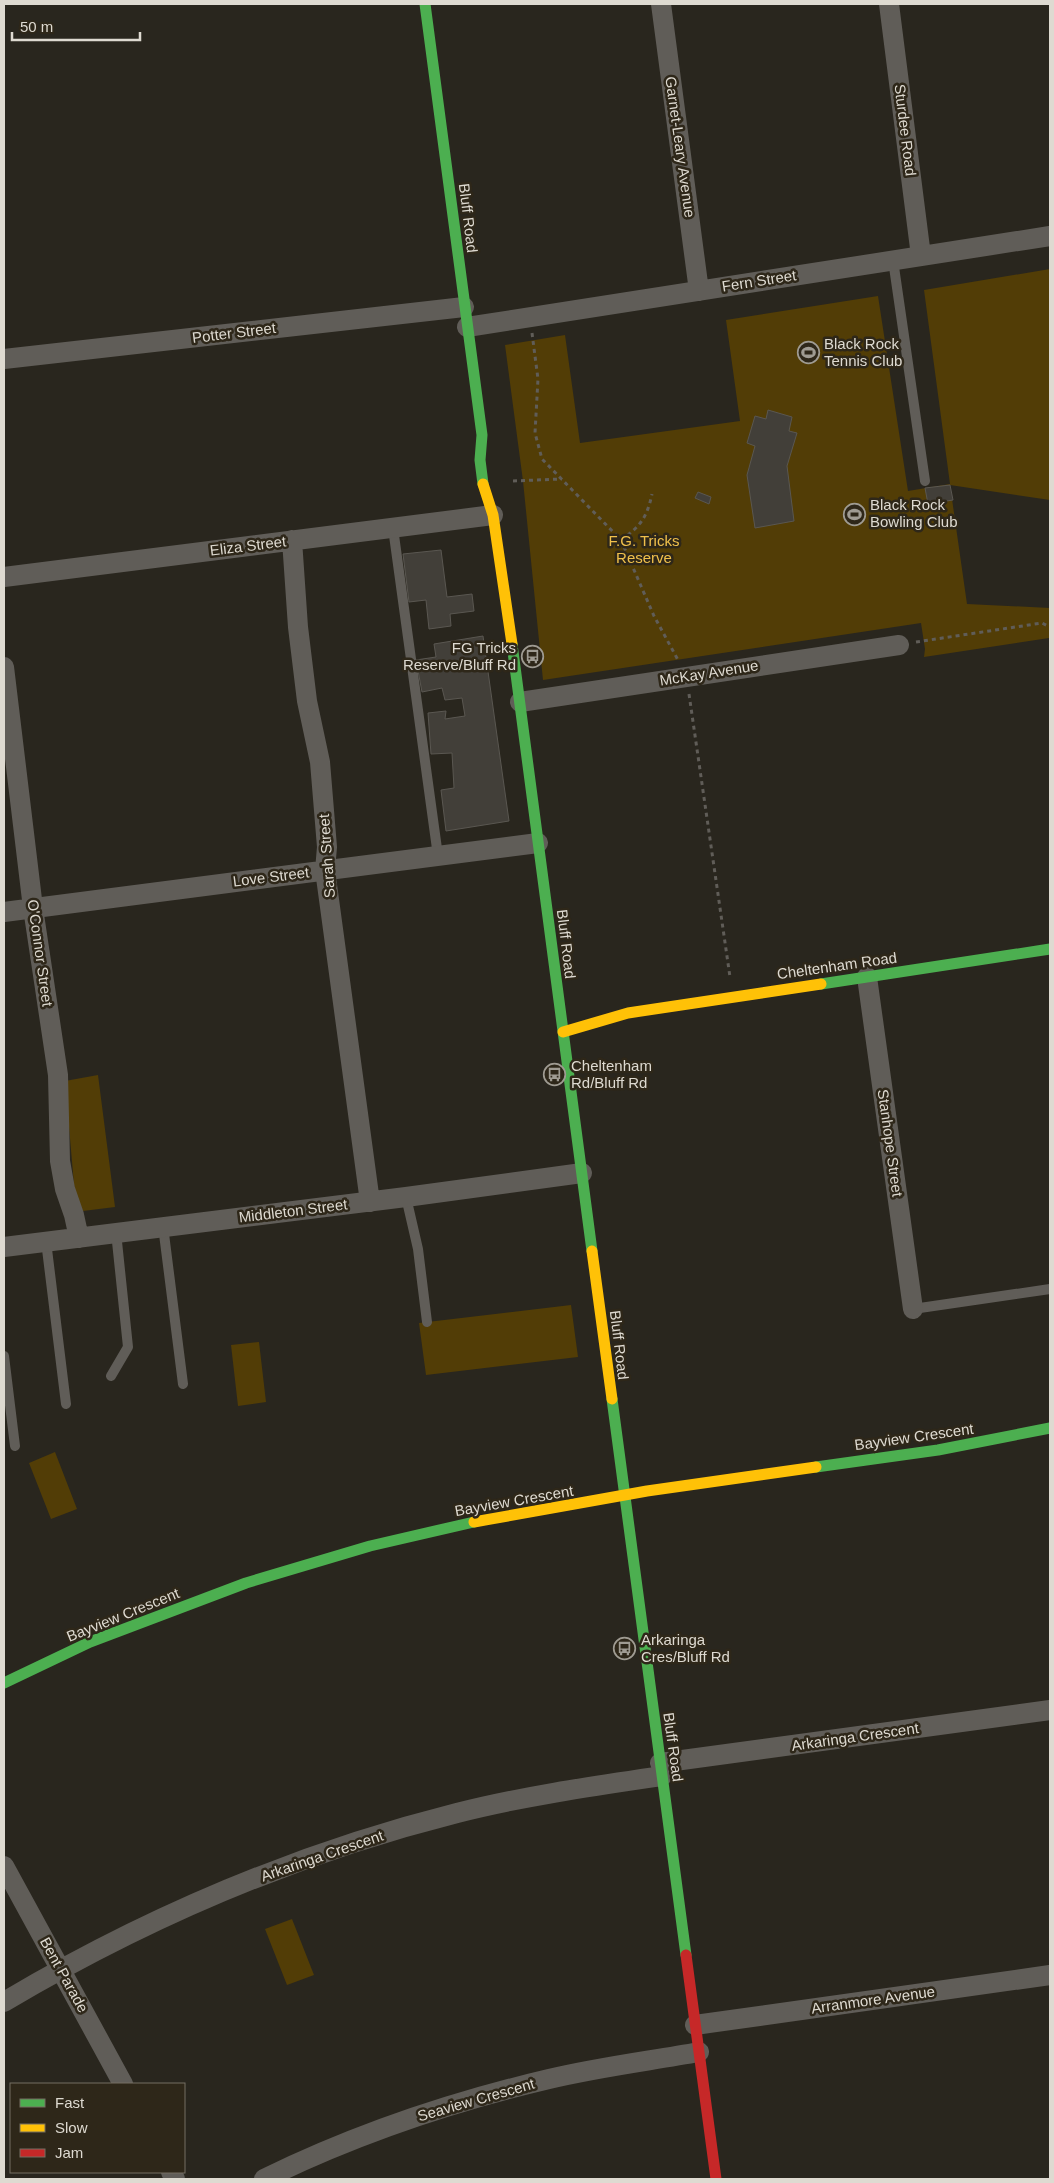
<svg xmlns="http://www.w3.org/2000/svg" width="1054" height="2183" font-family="Helvetica,sans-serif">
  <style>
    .green { fill: #523d06 }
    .building { fill: #423f39; stroke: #5a5751 }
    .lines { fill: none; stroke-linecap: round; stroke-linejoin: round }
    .path { stroke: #605d58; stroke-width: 3; stroke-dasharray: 4 4; stroke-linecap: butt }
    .lane { stroke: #605d58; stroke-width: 10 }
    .street { stroke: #605d58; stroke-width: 20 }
    .fast { stroke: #4caf50; stroke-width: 11 }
    .slow { stroke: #ffc107; stroke-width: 11 }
    .jam { stroke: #c62828; stroke-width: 11 }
    .labels { text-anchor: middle; stroke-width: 5; stroke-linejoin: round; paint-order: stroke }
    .street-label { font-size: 15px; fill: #dedad1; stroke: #2e2719 }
    .poi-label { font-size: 15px; fill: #dedad1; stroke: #2e2719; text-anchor: start }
    .park-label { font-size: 15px; fill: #f0c04b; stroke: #2e2719 }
  </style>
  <rect width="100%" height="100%" fill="#29261e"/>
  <path class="green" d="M 1050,269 L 1050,500 L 950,485 L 967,604 L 1050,608 L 1049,638 L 924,657 L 925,649 L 921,623 L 543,680 L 523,481 L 505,345 L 565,335 L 580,443 L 740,421 L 726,320 L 878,296 L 908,491 L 950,484 L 924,290 Z
    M 98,1075 L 115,1207 L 83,1211 L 75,1196 L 65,1081 Z
    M 571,1305 L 578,1357 L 426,1375 L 419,1323 Z
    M 259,1342 L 266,1402 L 238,1406 L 231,1345 Z
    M 55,1452 L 77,1509 L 51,1519 L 29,1463 Z
    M 292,1919 L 314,1975 L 287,1985 L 265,1929 Z"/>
  <path class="building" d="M 768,410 L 792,417 L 789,431 L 797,433 L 787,466 L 794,521 L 755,528 L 747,475 L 755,446 L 747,443 L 755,416 L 766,419 Z
    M 950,485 L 953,500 L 928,504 L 925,488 Z
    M 698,492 L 711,497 L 709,504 L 695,498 Z
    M 441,550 L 447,597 L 472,594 L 474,611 L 450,614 L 451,626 L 429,629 L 426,600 L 409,602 L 403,554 Z
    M 483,636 L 509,821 L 446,831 L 441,790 L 454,788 L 452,753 L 431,754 L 428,713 L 446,711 L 445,719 L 465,716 L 462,698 L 445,700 L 442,688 L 422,692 L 416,660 L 436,657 L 434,644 Z"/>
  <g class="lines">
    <path class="path" d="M 532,333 L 538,379 L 535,433 L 542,459 L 621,540 L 654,616 L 678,660
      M 513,481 L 562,479
      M 621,540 C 641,526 647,517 652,494
      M 916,642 L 1042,623 L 1050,627
      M 689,694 L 730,977"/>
    <path class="lane" d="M 893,260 L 925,481
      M 393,528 L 438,856
      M 406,1197 L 418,1249 L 427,1322
      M 163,1226 L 183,1384
      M 46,1241 L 66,1404
      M 913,1309 L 1050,1289
      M 4,1356 L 15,1446
      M 111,1376 L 128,1347 L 116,1232"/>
    <path class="street" d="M 661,4 L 699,291
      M 889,4 L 921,256
      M 467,327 L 1050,236
      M 4,359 L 464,307
      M 292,540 L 298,627 L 307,701 L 320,762 L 327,847 L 325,870 L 370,1202
      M 4,577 L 493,515
      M 4,667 L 33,908 L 58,1075 L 60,1161 L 65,1189 L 74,1215 L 79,1238
      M 520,702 L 899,645
      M 4,912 L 538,843
      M 867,977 L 913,1309
      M 4,1247 L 406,1197 L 582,1173
      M 660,1763 L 1050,1710
      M 4,1866 L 123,2084
      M 4,2002 C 144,1919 298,1853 457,1813 C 524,1796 594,1786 662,1776
      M 695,2025 L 1050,1975
      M 171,2172 L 175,2179
      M 264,2179 C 354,2135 451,2102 549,2079 C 599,2067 649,2061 699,2052"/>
    <path class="fast" d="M 425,4 L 482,435 L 480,460 L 483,484
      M 512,644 L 592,1251
      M 821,984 L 1050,949
      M 612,1399 L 686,1955
      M 816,1467 L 938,1450 L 1050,1428
      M 4,1683 L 90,1642 L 246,1583 L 370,1546 L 474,1522"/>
    <path class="slow" d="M 483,484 L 493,515 L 512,644
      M 563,1032 L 628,1013 L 821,984
      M 592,1251 L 612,1399
      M 474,1522 L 647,1491 L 816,1467"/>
    <path class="jam" d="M 686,1955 L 716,2179"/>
  </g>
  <defs>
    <symbol id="stadium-ring" viewBox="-11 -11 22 22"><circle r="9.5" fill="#2e2719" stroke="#9f9b92" stroke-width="1.5"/><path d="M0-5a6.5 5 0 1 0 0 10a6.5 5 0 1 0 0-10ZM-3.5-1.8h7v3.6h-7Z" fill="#9f9b92"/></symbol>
    <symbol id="bus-ring" viewBox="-11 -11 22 22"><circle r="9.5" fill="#2e2719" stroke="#9f9b92" stroke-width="1.5"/><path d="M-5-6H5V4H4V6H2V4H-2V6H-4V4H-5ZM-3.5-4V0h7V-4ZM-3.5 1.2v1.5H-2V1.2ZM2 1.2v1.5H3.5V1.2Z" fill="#9f9b92"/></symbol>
  </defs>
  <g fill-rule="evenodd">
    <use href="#stadium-ring" x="796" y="340" width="25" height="25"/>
    <use href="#stadium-ring" x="842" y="502" width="25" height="25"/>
    <use href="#bus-ring" x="520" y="644" width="25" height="25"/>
    <use href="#bus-ring" x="542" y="1062" width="25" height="25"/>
    <use href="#bus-ring" x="612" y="1636" width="25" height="25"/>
  </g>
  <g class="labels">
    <g class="street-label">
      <text transform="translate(905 130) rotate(83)" y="5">Sturdee Road</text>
      <text transform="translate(680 147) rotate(82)" y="5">Garnet-Leary Avenue</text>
      <text transform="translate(468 218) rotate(83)" y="5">Bluff Road</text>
      <text transform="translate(759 281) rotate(-9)" y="5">Fern Street</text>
      <text transform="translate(234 333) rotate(-7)" y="5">Potter Street</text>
      <text transform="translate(248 546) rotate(-7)" y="5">Eliza Street</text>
      <text transform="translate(709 673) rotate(-9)" y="5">McKay Avenue</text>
      <text transform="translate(327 856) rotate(-94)" y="5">Sarah Street</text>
      <text transform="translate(271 877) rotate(-7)" y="5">Love Street</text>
      <text transform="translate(566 944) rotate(83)" y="5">Bluff Road</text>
      <text transform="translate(40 953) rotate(82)" y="5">O'Connor Street</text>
      <text transform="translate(837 966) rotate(-8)" y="5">Cheltenham Road</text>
      <text transform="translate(890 1143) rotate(82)" y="5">Stanhope Street</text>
      <text transform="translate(293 1211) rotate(-7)" y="5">Middleton Street</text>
      <text transform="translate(619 1345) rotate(83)" y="5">Bluff Road</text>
      <text transform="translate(914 1437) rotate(-8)" y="5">Bayview Crescent</text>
      <text transform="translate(514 1501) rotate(-10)" y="5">Bayview Crescent</text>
      <text transform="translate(123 1615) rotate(-22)" y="5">Bayview Crescent</text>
      <text transform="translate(855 1737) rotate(-8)" y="5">Arkaringa Crescent</text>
      <text transform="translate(673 1747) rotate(82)" y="5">Bluff Road</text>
      <text transform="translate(322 1856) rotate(-19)" y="5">Arkaringa Crescent</text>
      <text transform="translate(64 1975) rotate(61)" y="5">Bent Parade</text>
      <text transform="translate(873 2000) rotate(-8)" y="5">Arranmore Avenue</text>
      <text transform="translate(476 2100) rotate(-16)" y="5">Seaview Crescent</text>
    </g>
    <g class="poi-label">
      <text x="824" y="349">Black Rock<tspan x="824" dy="17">Tennis Club</tspan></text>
      <text x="870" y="510">Black Rock<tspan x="870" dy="17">Bowling Club</tspan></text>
      <text x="516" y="653" text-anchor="end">FG Tricks<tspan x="516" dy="17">Reserve/Bluff Rd</tspan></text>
      <text x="571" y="1071">Cheltenham<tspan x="571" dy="17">Rd/Bluff Rd</tspan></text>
      <text x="641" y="1645">Arkaringa<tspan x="641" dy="17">Cres/Bluff Rd</tspan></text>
    </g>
    <g class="park-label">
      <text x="644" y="546">F.G. Tricks<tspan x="644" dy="17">Reserve</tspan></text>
    </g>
  </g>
  <rect width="1054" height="2183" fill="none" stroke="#dedad1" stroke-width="10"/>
  <rect x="10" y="2083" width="175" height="90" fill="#2e2719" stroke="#746f63"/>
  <rect x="20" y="2099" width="25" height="8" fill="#4caf50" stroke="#746f63"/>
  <text x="55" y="2108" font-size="15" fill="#dedad1">Fast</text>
  <rect x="20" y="2124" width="25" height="8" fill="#ffc107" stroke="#746f63"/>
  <text x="55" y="2133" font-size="15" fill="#dedad1">Slow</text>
  <rect x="20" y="2149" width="25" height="8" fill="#c62828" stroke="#746f63"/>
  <text x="55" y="2158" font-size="15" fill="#dedad1">Jam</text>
  <path d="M12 32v8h128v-8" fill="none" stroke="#dedad1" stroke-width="2.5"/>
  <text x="20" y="32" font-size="15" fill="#dedad1" stroke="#2e2719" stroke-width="4" paint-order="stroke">50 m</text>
</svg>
